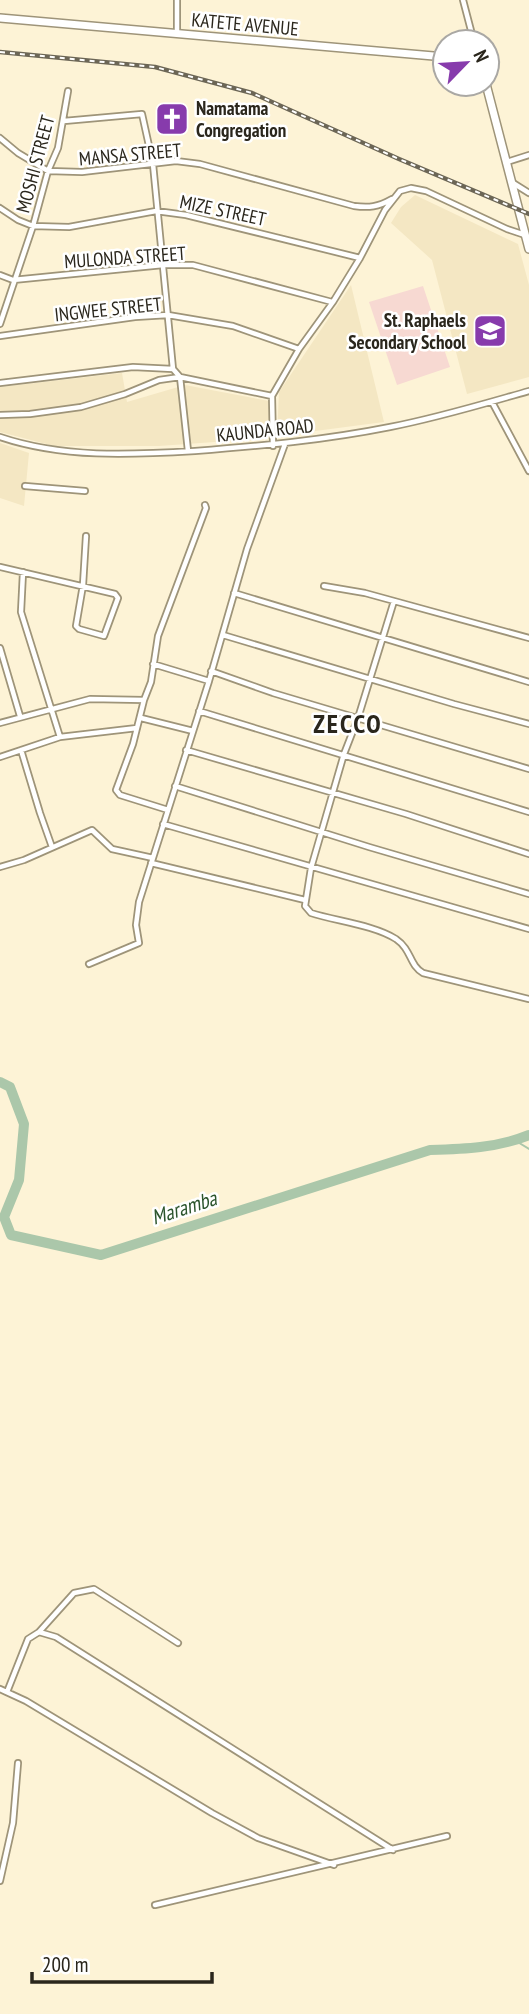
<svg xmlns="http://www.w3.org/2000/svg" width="529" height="2014" font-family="'PT Sans Narrow',sans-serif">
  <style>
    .built { fill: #f4e7c3 }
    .green { fill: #f7d9d2 }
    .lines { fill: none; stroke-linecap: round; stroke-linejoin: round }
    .stream { stroke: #abc7aa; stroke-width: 2 }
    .river { stroke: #abc7aa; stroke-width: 10 }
    .street-casing { stroke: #9e9479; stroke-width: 8 }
    .secondary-casing { stroke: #9e9479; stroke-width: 10 }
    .street { stroke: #fff; stroke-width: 4.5 }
    .secondary { stroke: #fff; stroke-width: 7 }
    .rail-casing { stroke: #6c6656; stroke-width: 4.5 }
    .rail { stroke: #fff; stroke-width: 2; stroke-dasharray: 5; stroke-linecap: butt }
    .labels { text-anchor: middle; stroke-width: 5; stroke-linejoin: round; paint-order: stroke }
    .street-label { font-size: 19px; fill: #2a261c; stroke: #fff }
    .poi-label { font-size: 19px; font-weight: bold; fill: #2a261c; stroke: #fff; text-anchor: start }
    .water-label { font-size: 21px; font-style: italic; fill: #2b542c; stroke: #fff }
    .district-label { font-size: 26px; font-weight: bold; letter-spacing: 2px; fill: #2a261c; stroke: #fff }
  </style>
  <rect width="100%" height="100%" fill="#fdf3d6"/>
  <path class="built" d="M 415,195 L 518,244 L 529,285 L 529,377 L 467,394 L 432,260 L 391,223 L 401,207 Z
    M 351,285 L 384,422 L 277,436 L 279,392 Z
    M 122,373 L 127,402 L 185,385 L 269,401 L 270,438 L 159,446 L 54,446 L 0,432 L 0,387 Z
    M 0,443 L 29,453 L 24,506 L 0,498 Z"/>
  <path class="green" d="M 423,286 L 450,367 L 397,385 L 369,302 Z"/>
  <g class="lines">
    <path class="stream" d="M 516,1141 L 529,1149"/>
    <path class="river" d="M 0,1082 L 10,1087 L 24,1124 L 19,1180 L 4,1217 L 11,1235 L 101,1255 L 430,1150 C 464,1149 497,1148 529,1135"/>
    <defs>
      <path id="street" d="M 177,0 L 177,33
        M 463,0 L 474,42
        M 64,121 L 142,114 L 153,164 L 173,369 L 180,377 L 188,451
        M 0,138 L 18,153 L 48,171 L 82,172 L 176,161 L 200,164 L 354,206 C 369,208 378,207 392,199
        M 507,162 L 529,155
        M 513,183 L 529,193
        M 0,208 L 18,220 L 33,226 L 69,227 L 156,211 L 186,215 L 360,258
        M 0,275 L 13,280 L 163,265 L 193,265 L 332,302
        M 0,324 L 33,226 L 48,171 L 58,148 L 68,91
        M 0,336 L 135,317 L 168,315 L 233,326 L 299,349
        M 0,383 L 133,367 L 173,369
        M 492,402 L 529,471
        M 0,415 L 30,414 L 81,407 L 125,394 L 159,380 L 180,377 L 272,396
        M 0,437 C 62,458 130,455 195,451 C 260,446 325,440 390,427 C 437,418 483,404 529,391
        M 273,446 L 272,396 L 299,349 L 333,302 L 360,258 L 385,210 L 400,191 L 411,188 L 426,191 L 507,229 L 525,235
        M 25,486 L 85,491
        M 0,567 L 115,594 L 118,598 L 104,636 L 79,629 L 76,626 L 83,585 L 86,536
        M 23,572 L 21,612 L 60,737
        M 324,586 L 365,593 L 529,638
        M 234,593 L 529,682
        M 394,601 L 358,718 L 344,754 L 311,868 L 305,906 L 311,913 C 336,921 374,925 396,939 C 412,950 409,965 423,973 L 529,999
        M 223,635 L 454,704 L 529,724
        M 0,648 L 20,716
        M 153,664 L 209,681
        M 211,671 L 273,693 L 529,769
        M 199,711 L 529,812
        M 141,718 L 193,731
        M 0,723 L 90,699 L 144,700
        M 21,750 L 40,813 L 52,847
        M 186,750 L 406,814 L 529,854
        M 0,757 L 60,737 L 137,728
        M 175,786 L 369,847 L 529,894
        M 168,810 L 120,795 L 116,790 L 133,744 L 144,700 L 151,682 L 158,636 L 206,508 L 205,505
        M 163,824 L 529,929
        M 151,863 L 305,900
        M 0,867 L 24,860 L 92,830 L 112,849 L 153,858
        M 89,964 L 139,943 L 136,925 L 139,902 L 209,681 L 247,549 L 285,444
        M 39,1632 L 74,1593 L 94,1589 L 178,1643
        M 0,1689 L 26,1701 L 212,1813 L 258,1838 L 334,1865
        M 7,1692 L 28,1639 L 39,1632 L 56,1637 L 393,1850
        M 0,1881 L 13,1823 L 18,1763
        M 155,1905 L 447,1836"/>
      <path id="secondary" d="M 0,18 L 445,57
        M 486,84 L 529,249"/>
    </defs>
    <use href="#street" class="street-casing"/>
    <use href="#secondary" class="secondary-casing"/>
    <use href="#street" class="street"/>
    <use href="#secondary" class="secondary"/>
    <defs>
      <path id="rail" d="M 0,52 L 155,67 L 252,93 L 399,159 L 529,214"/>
    </defs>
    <use href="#rail" class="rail-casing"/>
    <use href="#rail" class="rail"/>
  </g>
  <defs>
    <symbol id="church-square" viewBox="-11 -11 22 22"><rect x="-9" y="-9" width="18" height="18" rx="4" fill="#873bac" stroke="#fff"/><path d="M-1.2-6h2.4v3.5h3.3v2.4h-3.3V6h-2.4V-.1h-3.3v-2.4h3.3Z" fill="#fff"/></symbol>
    <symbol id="school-square" viewBox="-11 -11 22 22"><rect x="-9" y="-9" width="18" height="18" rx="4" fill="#873bac" stroke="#fff"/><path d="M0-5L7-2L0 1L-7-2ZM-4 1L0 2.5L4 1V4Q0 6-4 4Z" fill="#fff"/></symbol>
  </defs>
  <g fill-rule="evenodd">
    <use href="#church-square" x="153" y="100" width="38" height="38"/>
    <use href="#school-square" x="471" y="312" width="38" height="38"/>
  </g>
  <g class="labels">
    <g class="street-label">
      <text transform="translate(245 24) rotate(5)" y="7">KATETE AVENUE</text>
      <text transform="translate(130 154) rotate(-5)" y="7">MANSA STREET</text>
      <text transform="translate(35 164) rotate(-75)" y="7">MOSHI STREET</text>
      <text transform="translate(223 210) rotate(12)" y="7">MIZE STREET</text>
      <text transform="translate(125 257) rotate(-4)" y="7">MULONDA STREET</text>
      <text transform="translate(108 309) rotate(-6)" y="7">INGWEE STREET</text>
      <text transform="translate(265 430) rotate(-6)" y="7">KAUNDA ROAD</text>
    </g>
    <g class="poi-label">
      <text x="196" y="115">Namatama<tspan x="196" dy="22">Congregation</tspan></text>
      <text x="466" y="327" text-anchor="end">St. Raphaels<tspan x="466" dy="22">Secondary School</tspan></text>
    </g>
    <g class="water-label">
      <text transform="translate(184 1208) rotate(-18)" y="7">Maramba</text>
    </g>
    <g class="district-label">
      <text x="348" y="733">ZECCO</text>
    </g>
  </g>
  <g transform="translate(466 63) rotate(65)"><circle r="33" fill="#ffffff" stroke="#aaa8a4" stroke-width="2"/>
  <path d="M0-5L12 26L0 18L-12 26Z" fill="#873bac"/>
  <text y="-10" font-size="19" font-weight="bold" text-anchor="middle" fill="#2a261c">N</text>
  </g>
  <path d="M32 1972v10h180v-10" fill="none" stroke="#2a261c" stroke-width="3.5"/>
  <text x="42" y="1972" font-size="21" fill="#2a261c" stroke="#ffffff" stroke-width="5" paint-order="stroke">200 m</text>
</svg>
